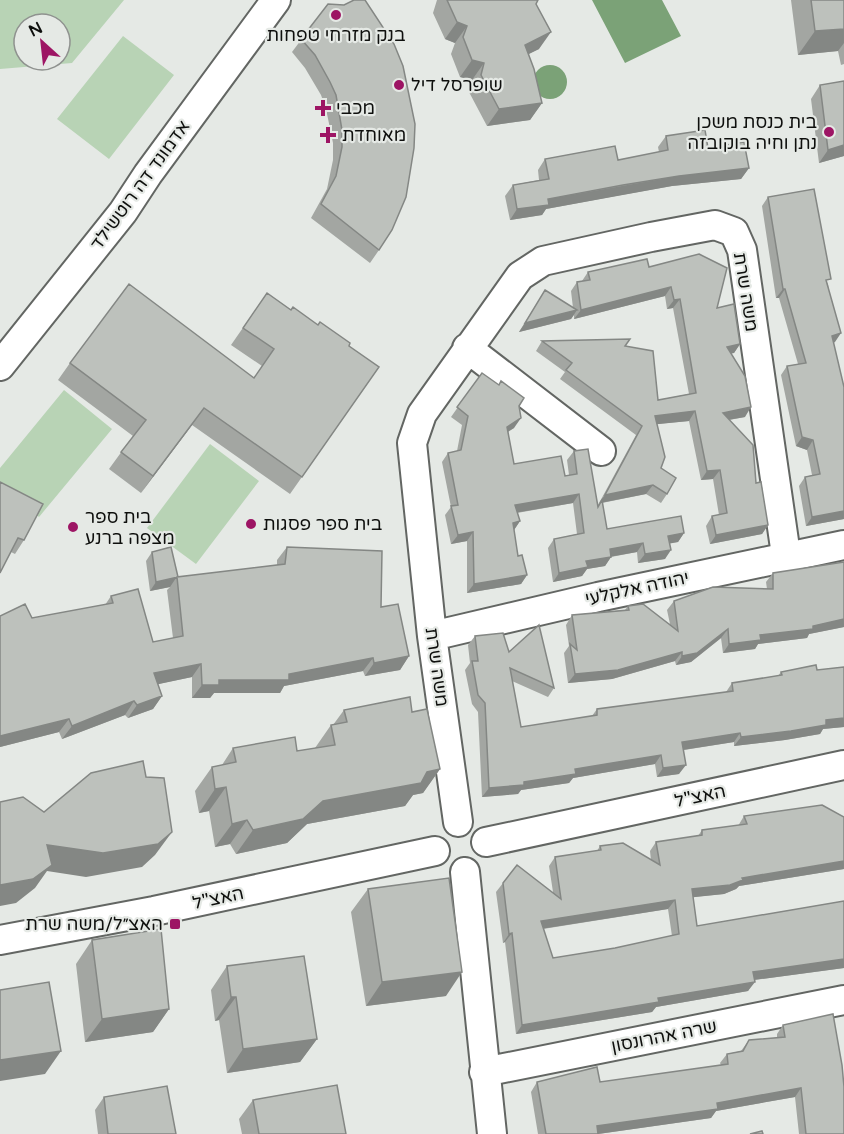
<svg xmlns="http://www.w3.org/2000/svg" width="844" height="1134" font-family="'Varela Round',Heebo,sans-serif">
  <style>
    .green { fill: #b8d3b5; fill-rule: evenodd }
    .water { fill: #7ba277 }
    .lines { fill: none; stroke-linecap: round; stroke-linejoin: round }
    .minor-casing { stroke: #636663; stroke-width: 32 }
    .minor { stroke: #fff; stroke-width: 28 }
    .wall { fill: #a3a6a2; fill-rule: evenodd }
    .shaded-wall { fill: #848784 }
    .building { fill: #bdc1bc; stroke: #848784; stroke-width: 1.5; fill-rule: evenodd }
    .poi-dot { fill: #9d1564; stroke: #e5e9e5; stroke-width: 2 }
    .labels { text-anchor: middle; stroke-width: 4.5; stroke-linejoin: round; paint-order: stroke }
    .poi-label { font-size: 18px; fill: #0e0f0d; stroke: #e5e9e5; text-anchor: start }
    .street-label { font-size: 18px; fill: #0e0f0d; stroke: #e5e9e5 }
  </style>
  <rect width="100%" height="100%" fill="#e5e9e5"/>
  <path class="green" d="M 0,0 L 124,0 L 72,63 L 0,69 ZM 24,24 L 60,24 L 60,60 L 24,60 Z
    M 123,36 L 174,75 L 109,159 L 57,119 Z
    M 64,390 L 112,429 L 39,517 L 0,485 L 0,468 Z
    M 210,444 L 259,481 L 196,564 L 147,528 Z"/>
  <path class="water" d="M 592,0 L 662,0 L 681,36 L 625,63 Z
    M533 82a17 17 0 1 1 34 0a17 17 0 1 1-34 0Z"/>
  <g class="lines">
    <defs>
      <path id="minor" d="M 467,348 L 601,451
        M 0,366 L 123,212 L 148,174 L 276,0
        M 432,636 L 598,597 L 844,545
        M 458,822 L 432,636 L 412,443 L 422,414 L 520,276 L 543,261 L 651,237 L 715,225 L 734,232 L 742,250 L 786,555
        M 486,842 L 844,765
        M 465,872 L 492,1134
        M 0,940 L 154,911 L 435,851
        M 484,1072 L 844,1000"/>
    </defs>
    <use href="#minor" class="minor-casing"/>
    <use href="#minor" class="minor"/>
  </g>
  <path class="wall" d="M 437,0 L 538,0 L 536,4 L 539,49 L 528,54 L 542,103 L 530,120 L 487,126 L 469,92 L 472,80 L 460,77 L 451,54 L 455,43 L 445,39 L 433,13 Z
    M 791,0 L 844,0 L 844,64 L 841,65 L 838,51 L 798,55 Z
    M 328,4 L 379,250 L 370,263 L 311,218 L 327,189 L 333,160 L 333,143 L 326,109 L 321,95 L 305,68 L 292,52 Z
    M 820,85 L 844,156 L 819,163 L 811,99 Z
    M 666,136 L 708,148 L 749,168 L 741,179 L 672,186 L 616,196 L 546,209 L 542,215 L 510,220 L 505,196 L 513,185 L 539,180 L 538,170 L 545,159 L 618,160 L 659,152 L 658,147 Z
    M 768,197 L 828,284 L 835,342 L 833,343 L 844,387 L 844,519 L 806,526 L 799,486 L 805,477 L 812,475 L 807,450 L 796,446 L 781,375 L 787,366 L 798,364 L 779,298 L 776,298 L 762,206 Z
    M 649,267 L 717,308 L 740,344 L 734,353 L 731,353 L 745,417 L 729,420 L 756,483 L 768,525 L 762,534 L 710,544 L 706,526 L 712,516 L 719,515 L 713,479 L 701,480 L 689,421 L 657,424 L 661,468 L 667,494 L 661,503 L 646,494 L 602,503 L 607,529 L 684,533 L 678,542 L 670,543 L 665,559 L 638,563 L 637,552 L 611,557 L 605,566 L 587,569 L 582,576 L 553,582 L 548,548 L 554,539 L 577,534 L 573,503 L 517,513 L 520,521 L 514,530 L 518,556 L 527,575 L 521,584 L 467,593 L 467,541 L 451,544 L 445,515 L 451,507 L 442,462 L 448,453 L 457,451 L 462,425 L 451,417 L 482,373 L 519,406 L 514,428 L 508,432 L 514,464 L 565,476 L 569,475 L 567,460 L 574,451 L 598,505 L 636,435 L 560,379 L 565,372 L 536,351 L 542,341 L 625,346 L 658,400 L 689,394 L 673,308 L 667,309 L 665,296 L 574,319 L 574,315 L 571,319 L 519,332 L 545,290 L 573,308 L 571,291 L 577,282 L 582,281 L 588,272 Z
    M 267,293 L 291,310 L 349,346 L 379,367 L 290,494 L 192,425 L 141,493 L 109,469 L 133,436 L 58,380 L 70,363 L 254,378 L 262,366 L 231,345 Z
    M 0,482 L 24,540 L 15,554 L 11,552 Z
    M 287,547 L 381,607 L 409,656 L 400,670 L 365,676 L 363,671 L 284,686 L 280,693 L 214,693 L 210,698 L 192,698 L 192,677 L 158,684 L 162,696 L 153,709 L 128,718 L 125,715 L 62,739 L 59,732 L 0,747 L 0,616 L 32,618 L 105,605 L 111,596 L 153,642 L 173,638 L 167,590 L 170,587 L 150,591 L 146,561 L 152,552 L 178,577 L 277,565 L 277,560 Z
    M 844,562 L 844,627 L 809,634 L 807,638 L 758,644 L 755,649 L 723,653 L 721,638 L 691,662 L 676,665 L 675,661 L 612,679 L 568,683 L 564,653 L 569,646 L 566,625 L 572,615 L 625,610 L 628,606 L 670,624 L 667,610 L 674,601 L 767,589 L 766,582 L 773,573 Z
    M 475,636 L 509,652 L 554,688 L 548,697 L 512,681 L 521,727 L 592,716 L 597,709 L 726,692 L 732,683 L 778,676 L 781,672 L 817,670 L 844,667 L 844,727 L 823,729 L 820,734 L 785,740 L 734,746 L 734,742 L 684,750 L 679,774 L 657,777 L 655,764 L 573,778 L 569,783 L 521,790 L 518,794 L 482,797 L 478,712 L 472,704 L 465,670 L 470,663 L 468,645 Z
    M 344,710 L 412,712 L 440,769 L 423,793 L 413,795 L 405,806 L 307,824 L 287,843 L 236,854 L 230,844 L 215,847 L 209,811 L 199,813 L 195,791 L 212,767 L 222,765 L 233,748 L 297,751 L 315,748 L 331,725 L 333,725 Z
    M 744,816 L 844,817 L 844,869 L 739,886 L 736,889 L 724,894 L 693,897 L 697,926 L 844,901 L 844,968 L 754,980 L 748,991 L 656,1007 L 652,1012 L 516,1034 L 505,942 L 503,943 L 496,892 L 503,883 L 553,892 L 549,866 L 555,857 L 597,851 L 600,846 L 651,860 L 650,851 L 656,842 L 698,836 L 702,830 L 738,826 ZM 668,909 L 672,936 L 615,948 L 553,958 L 543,929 Z
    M 368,889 L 446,996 L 366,1006 L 351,912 Z
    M 92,940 L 169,1009 L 153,1032 L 85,1042 L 76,964 Z
    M 227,966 L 317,1039 L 300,1062 L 227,1073 L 219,1020 L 215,1021 L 211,990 Z
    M 783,1025 L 844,1134 L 799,1134 L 795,1097 L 716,1111 L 711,1118 L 598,1134 L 538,1134 L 531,1092 L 537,1082 L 600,1082 L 721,1065 L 720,1063 L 727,1054 L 741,1051 L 749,1040 L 777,1038 L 777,1034 Z
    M 104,1097 L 176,1134 L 98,1134 L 95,1110 Z
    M 253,1100 L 346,1134 L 242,1134 L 239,1119 Z"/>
  <path class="shaded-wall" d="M 457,22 L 467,26 L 455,43 L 445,39 Z
    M 844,29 L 844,43 L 838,51 L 798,55 L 815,31 Z
    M 551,32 L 539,49 L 513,62 L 525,45 Z
    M 472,60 L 484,63 L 472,80 L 460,77 Z
    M 542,103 L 530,120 L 487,126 L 499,109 Z
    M 844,145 L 844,156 L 819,163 L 828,150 Z
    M 749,168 L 741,179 L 672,186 L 546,209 L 542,215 L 510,220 L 517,209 L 548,199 L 679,176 Z
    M 671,287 L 665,296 L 574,319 L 581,310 Z
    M 783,289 L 785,289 L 779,298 L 776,298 Z
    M 680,299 L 673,308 L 667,309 L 674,300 Z
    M 577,310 L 571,319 L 519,332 L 525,323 Z
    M 841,333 L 835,342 L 825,345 L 832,336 Z
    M 740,344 L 734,353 L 721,356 L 727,347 Z
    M 751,407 L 745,417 L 716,422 L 723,413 Z
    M 204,408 L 192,425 L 141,493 L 153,476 Z
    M 695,411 L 689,421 L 649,425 L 655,416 Z
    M 521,418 L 514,428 L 500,436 L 507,427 Z
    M 802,437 L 813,440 L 807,450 L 796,446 Z
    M 720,470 L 713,479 L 701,480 L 707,471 Z
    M 653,485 L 646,494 L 600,503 L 602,500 L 598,504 L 605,495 Z
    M 579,494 L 573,503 L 508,514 L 515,505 Z
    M 844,511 L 844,519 L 806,526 L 812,517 Z
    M 520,521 L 514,530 L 513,523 Z
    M 768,525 L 762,534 L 710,544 L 716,535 Z
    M 473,532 L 467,541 L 451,544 L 458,535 Z
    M 684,533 L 678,542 L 662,545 L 668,536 Z
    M 643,543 L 637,552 L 603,558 L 610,549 Z
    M 671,550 L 665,559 L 638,563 L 645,554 Z
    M 611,557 L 605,566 L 587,569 L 582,576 L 553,582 L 559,573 L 586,561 Z
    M 527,575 L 521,584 L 467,593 L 474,584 Z
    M 176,578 L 170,587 L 150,591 L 156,582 Z
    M 844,619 L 844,627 L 809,634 L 807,638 L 758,644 L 755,649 L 723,653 L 729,644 L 760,635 Z
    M 728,629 L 721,638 L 691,662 L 676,665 L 682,656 Z
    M 682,652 L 675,661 L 612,679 L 568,683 L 575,674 Z
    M 409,656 L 400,670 L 365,676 L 374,663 Z
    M 373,658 L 363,671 L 284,686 L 280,693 L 214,693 L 210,698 L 192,698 L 202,685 L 219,680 L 289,674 Z
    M 201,664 L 192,677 L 145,687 L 154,673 Z
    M 162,696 L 153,709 L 128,718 L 137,705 Z
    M 134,701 L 125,715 L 62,739 L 72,726 Z
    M 844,718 L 844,727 L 823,729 L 820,734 L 785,740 L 734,746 L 741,737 L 826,720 Z
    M 69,719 L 59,732 L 0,747 L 0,736 Z
    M 740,733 L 734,742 L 676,751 L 682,742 Z
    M 661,755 L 655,764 L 573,778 L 569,783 L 521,790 L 518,794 L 482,797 L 489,788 L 524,782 L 575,769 Z
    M 686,765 L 679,774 L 657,777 L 663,768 Z
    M 440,769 L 423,793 L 413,795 L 405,806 L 307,824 L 287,843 L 236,854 L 253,830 L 323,801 L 427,772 Z
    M 226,787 L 209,811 L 199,813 L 215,789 Z
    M 247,820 L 230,844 L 215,847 L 232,824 Z
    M 172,832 L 155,855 L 142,867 L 86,877 L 47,871 L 35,888 L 16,903 L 0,906 L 0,885 L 47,845 Z
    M 844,861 L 844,869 L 739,886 L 736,889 L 724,894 L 686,898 L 692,889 L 742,878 Z
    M 675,900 L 668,909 L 534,930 L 541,921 Z
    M 512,933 L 505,942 L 503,943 L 509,934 Z
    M 844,959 L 844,968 L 746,981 L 753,972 Z
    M 462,972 L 446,996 L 366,1006 L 382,982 Z
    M 755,982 L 748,991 L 656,1007 L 652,1012 L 516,1034 L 522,1025 L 658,998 Z
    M 231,997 L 236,997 L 219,1020 L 215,1021 Z
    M 169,1009 L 153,1032 L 85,1042 L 102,1019 Z
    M 317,1039 L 300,1062 L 227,1073 L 243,1049 Z
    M 61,1051 L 45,1074 L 0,1081 L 0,1060 Z
    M 801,1088 L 795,1097 L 716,1111 L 711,1118 L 598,1134 L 597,1126 L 717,1103 Z"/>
  <path class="building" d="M 354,0 L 365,0 L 394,44 L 403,66 L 415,124 L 414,148 L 406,197 L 392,230 L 379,250 L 321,204 L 336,176 L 342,147 L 342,130 L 336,95 L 330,82 L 315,55 L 301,39 L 328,4 L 344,5 Z
    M 447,0 L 538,0 L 536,4 L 551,32 L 525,45 L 534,69 L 542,103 L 499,109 L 481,75 L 484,63 L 472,60 L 463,37 L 467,26 L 457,22 Z
    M 811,0 L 844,0 L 844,29 L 815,31 Z
    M 844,81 L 844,145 L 828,150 L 820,85 Z
    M 705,130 L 708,148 L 744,142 L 749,168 L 679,176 L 623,185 L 548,199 L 549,205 L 517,209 L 513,185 L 549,179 L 545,159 L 615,146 L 618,160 L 668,150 L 666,136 Z
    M 814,189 L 831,279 L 826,280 L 841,333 L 832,336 L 844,387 L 844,511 L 812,517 L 805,477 L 820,474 L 813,440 L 802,437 L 787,366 L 806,363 L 785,289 L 783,289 L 768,197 Z
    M 699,254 L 727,268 L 717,308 L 734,304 L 740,344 L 727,347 L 745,376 L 751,407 L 723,413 L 753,445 L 756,483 L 761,482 L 768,525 L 716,535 L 712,516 L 727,513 L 720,470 L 707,471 L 695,411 L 655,416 L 665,457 L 661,468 L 676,478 L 667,494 L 653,485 L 605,495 L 642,426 L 566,370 L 572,363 L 542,341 L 630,339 L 625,346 L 653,351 L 658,400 L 696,393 L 680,299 L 674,300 L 671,287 L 581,310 L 577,282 L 590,280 L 588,272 L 647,259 L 649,267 Z
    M 129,284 L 254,378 L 274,349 L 243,328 L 267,293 L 291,310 L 293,307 L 318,325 L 320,322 L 350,343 L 349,346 L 379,367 L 302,477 L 204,408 L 153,476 L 121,452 L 146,420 L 70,363 Z
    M 545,290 L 577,310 L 525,323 Z
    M 482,373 L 499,385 L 501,381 L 524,398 L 519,406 L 521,418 L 507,427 L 514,464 L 561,456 L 565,476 L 577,474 L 574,451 L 588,449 L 598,507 L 602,500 L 607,529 L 681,516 L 684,533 L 668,536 L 671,550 L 645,554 L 643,543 L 610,549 L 611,557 L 586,561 L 588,567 L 559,573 L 554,539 L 584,533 L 579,494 L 515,505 L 520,521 L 513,523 L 518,556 L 522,555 L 527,575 L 474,584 L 473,532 L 458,535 L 451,506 L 458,505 L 448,453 L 461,450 L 468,416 L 457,407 Z
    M 0,482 L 43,504 L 24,540 L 18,538 L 0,573 Z
    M 171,547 L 178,577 L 156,582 L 152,552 Z
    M 287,547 L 382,551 L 381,607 L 398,604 L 409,656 L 374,663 L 373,658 L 289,674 L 289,680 L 219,680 L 219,685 L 202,685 L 201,664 L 154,673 L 162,696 L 137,705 L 134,701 L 72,726 L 69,719 L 0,736 L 0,616 L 25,604 L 32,618 L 113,603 L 111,596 L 138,589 L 153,642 L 183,636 L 177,577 L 285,564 Z
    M 844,562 L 844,619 L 813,626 L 813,629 L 760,635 L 761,640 L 729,644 L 728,629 L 697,653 L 682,656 L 682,652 L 618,670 L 575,674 L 570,644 L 577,650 L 572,615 L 629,610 L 628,606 L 643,604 L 678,631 L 674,601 L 713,587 L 773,589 L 773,573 Z
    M 539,625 L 554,688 L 510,668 L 521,727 L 597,715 L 597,709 L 733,691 L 732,683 L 782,675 L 781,672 L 816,665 L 817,670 L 844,667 L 844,718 L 826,720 L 826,725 L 791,731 L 741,737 L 740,733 L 682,742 L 686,765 L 663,768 L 661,755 L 575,769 L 576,774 L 524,782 L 524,785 L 489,788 L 485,703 L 478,695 L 472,661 L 478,661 L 475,636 L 503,633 L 509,652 Z
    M 410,697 L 412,712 L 427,709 L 440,769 L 427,772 L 421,783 L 323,801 L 303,819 L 253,830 L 247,820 L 232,824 L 226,787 L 215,789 L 212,767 L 236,762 L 233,748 L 295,737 L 297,751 L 335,745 L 331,725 L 347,722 L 344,710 Z
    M 143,761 L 146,777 L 164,778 L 172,832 L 158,844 L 103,853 L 47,845 L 52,865 L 33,879 L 0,885 L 0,802 L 23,797 L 44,812 L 91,773 Z
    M 822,805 L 844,817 L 844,861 L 742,878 L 743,880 L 730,885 L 692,889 L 697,926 L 844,901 L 844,959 L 753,972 L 755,982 L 658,998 L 659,1002 L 522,1025 L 512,933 L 509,934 L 503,883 L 517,865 L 561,899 L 555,857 L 601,850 L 600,846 L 623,843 L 660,865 L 656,842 L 702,835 L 702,830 L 747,824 L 744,816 ZM 675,900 L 679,934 L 615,948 L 553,958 L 541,921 Z
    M 449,878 L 462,972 L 382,982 L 368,889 Z
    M 161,929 L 169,1009 L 102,1019 L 92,940 Z
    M 304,956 L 317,1039 L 243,1049 L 236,997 L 231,997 L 227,966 Z
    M 49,982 L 61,1051 L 0,1060 L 0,990 Z
    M 833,1014 L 842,1065 L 844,1087 L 844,1134 L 806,1134 L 801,1088 L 717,1103 L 718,1109 L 597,1126 L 598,1134 L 546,1134 L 537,1082 L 597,1067 L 600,1082 L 728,1064 L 727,1054 L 743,1051 L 749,1040 L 785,1037 L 783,1025 Z
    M 337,1085 L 346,1134 L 259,1134 L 253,1100 Z
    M 167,1086 L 176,1134 L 108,1134 L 104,1097 Z
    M 762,1131 L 763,1134 L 750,1134 Z"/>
  <g class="poi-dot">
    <circle cx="336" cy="15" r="6"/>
    <circle cx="399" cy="85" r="6"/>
    <path d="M320 99h6v6h6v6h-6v6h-6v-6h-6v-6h6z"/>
    <circle cx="829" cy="132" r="6"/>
    <path d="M325 126h6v6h6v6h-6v6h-6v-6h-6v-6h6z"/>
    <circle cx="251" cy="524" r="6"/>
    <circle cx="73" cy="527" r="6"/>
    <rect x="169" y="918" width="12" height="12" rx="3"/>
  </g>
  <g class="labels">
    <g class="poi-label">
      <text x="336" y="41" text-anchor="middle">בנק מזרחי טפחות</text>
      <text x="411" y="91">שופרסל דיל</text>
      <text x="336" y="114">מכבי</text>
      <text x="817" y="128" text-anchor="end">בית כנסת משכן<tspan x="817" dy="21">נתן וחיה בוקובזה</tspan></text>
      <text x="342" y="141">מאוחדת</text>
      <text x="85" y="523">בית ספר<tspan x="85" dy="21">מצפה ברנע</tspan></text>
      <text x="263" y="530">בית ספר פסגות</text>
      <text x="163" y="930" text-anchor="end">האצ״ל/משה שרת</text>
    </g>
    <g class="street-label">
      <text transform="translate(140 185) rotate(-54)" y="6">אדמונד דה רוטשילד</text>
      <text transform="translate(746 292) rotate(81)" y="6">משה שרת</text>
      <text transform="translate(637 588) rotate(-12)" y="6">יהודה אלקלעי</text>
      <text transform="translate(437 667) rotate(82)" y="6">משה שרת</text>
      <text transform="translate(700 796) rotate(-12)" y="6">האצ"ל</text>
      <text transform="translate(218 898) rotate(-12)" y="6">האצ"ל</text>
      <text transform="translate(664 1036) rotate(-11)" y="6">שרה אהרונסון</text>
    </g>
  </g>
  <g transform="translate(42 42) rotate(333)"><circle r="28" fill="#e5e9e5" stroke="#8f928f" stroke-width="1.5"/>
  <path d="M0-4.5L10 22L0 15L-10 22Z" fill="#9d1564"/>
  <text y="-9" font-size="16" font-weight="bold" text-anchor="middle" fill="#0e0f0d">N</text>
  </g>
</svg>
